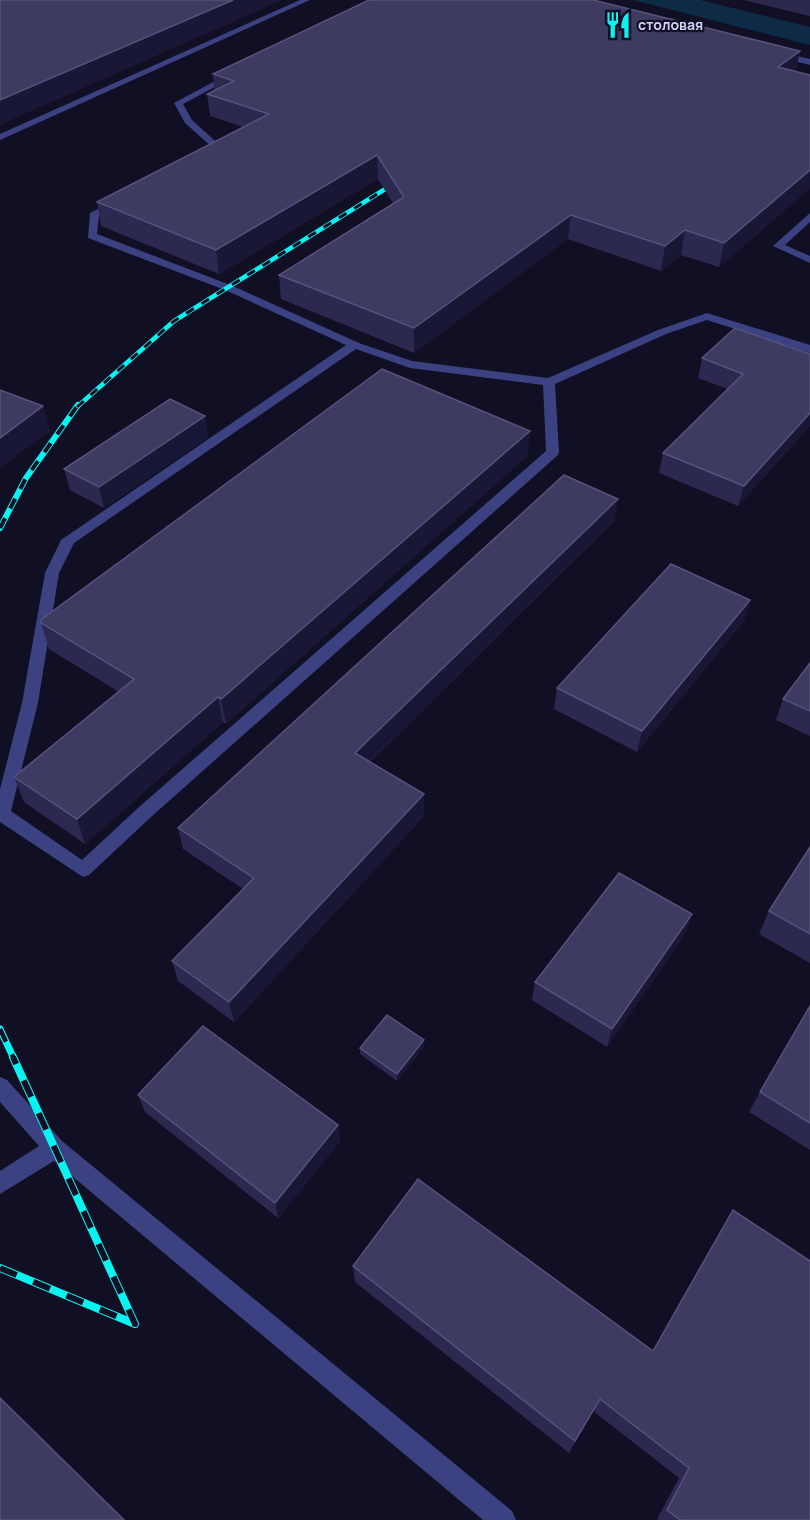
<svg xmlns="http://www.w3.org/2000/svg" width="810" height="1520" font-family="Manrope,sans-serif">
  <style>
    .water { fill: #0f2a47 }
    .lines { fill: none; stroke-linecap: round; stroke-linejoin: round }
    .lane { fill: #3b4181; fill-rule: evenodd }
    .rail-far3-casing { stroke: #08f4f1; stroke-width: 4.5 }
    .rail-far2-casing { stroke: #08f4f1; stroke-width: 6 }
    .rail-far1-casing { stroke: #08f4f1; stroke-width: 7 }
    .rail-casing { stroke: #08f4f1; stroke-width: 8 }
    .rail-far3 { stroke: #100f23; stroke-width: 3; stroke-dasharray: 9; stroke-linecap: butt }
    .rail-far2 { stroke: #100f23; stroke-width: 4; stroke-dasharray: 11; stroke-linecap: butt }
    .rail-far1 { stroke: #100f23; stroke-width: 4.5; stroke-dasharray: 14; stroke-linecap: butt }
    .rail { stroke: #100f23; stroke-width: 6; stroke-dasharray: 18; stroke-linecap: butt }
    .wall { fill: #2c2950 }
    .shaded-wall { fill: #191736 }
    .building { fill: #3e3b63; stroke: #55537b; stroke-width: 1.5 }
    .labels { text-anchor: middle; stroke-width: 4.5; stroke-linejoin: round; paint-order: stroke }
    .far-poi-label { font-size: 14px; font-weight: bold; fill: #d3d3fe; stroke: #100f23; text-anchor: start }
  </style>
  <rect width="100%" height="100%" fill="#100f23"/>
  <path class="water" d="M 633,0 L 700,0 L 810,27 L 810,45 Z"/>
  <g class="lines">
    <path class="lane" d="M 300,0 L 310,0 L 0,140 L 0,134 Z
      M 776,51 L 810,59 L 810,65 L 773,56 L 772,54 Z
      M 232,72 L 239,74 L 183,104 L 192,120 L 224,149 L 211,157 L 205,157 L 205,153 L 213,148 L 185,123 L 174,103 Z
      M 115,200 L 124,202 L 99,216 L 97,234 L 233,286 L 359,343 L 412,361 L 548,378 L 658,330 L 707,313 L 810,345 L 810,353 L 707,320 L 666,334 L 555,384 L 559,452 L 558,455 L 151,817 L 89,875 L 83,877 L 0,822 L 0,789 L 22,703 L 45,573 L 61,540 L 346,345 L 225,290 L 88,238 L 90,213 ZM 356,349 L 410,368 L 543,385 L 546,451 L 139,807 L 82,860 L 11,811 L 38,703 L 59,573 L 74,543 Z
      M 810,213 L 810,222 L 785,245 L 810,256 L 810,263 L 773,246 Z
      M 0,1077 L 7,1080 L 62,1141 L 512,1511 L 516,1520 L 483,1520 L 54,1161 L 0,1194 L 0,1171 L 39,1146 L 0,1102 Z"/>
    <defs>
      <path id="rail-far3" d="M 77,407 L 174,321 L 398,181"/>
      <path id="rail-far2" d="M 0,528 L 26,478 L 78,405"/>
      <path id="rail-far1" d="M 0,1029 L 14,1059"/>
      <path id="rail" d="M 0,1268 L 135,1324 L 13,1057"/>
    </defs>
    <use href="#rail-far3" class="rail-far3-casing"/>
    <use href="#rail-far2" class="rail-far2-casing"/>
    <use href="#rail-far1" class="rail-far1-casing"/>
    <use href="#rail" class="rail-casing"/>
    <use href="#rail-far3" class="rail-far3"/>
    <use href="#rail-far2" class="rail-far2"/>
    <use href="#rail-far1" class="rail-far1"/>
    <use href="#rail" class="rail"/>
  </g>
  <path class="wall" d="M 743,0 L 810,0 L 810,16 Z
    M 800,51 L 795,72 L 810,75 L 810,188 L 719,267 L 681,255 L 661,271 L 568,239 L 414,353 L 281,299 L 279,275 L 393,203 L 378,179 L 219,274 L 101,226 L 97,202 L 243,127 L 210,116 L 207,94 L 214,90 L 213,74 Z
    M 810,354 L 810,426 L 738,506 L 659,473 L 663,453 L 728,389 L 698,378 L 702,358 Z
    M 205,416 L 208,437 L 104,508 L 70,490 L 64,469 Z
    M 530,431 L 527,456 L 226,724 L 223,722 L 85,844 L 24,802 L 14,777 L 119,692 L 49,649 L 41,623 Z
    M 618,499 L 614,521 L 370,762 L 424,794 L 424,816 L 234,1022 L 178,981 L 172,961 L 243,889 L 183,849 L 178,828 Z
    M 750,600 L 744,621 L 637,752 L 554,709 L 557,688 Z
    M 810,663 L 810,736 L 776,720 L 783,699 Z
    M 810,847 L 810,963 L 759,934 L 769,911 Z
    M 686,933 L 607,1047 L 532,1000 L 535,982 Z
    M 810,1006 L 810,1150 L 749,1112 L 760,1092 Z
    M 424,1047 L 397,1081 L 360,1054 L 360,1048 Z
    M 138,1095 L 338,1125 L 340,1141 L 278,1218 L 145,1112 Z
    M 418,1179 L 810,1520 L 659,1520 L 657,1519 L 679,1478 L 593,1411 L 569,1453 L 355,1282 L 353,1266 Z"/>
  <path class="shaded-wall" d="M 233,0 L 282,0 L 0,125 L 0,100 Z
    M 800,51 L 795,73 L 778,67 Z
    M 377,155 L 378,179 L 219,274 L 216,250 Z
    M 810,170 L 810,188 L 719,267 L 724,243 Z
    M 571,215 L 568,239 L 414,353 L 414,328 Z
    M 685,230 L 681,255 L 661,271 L 665,246 Z
    M 43,406 L 50,431 L 0,468 L 0,438 Z
    M 810,413 L 810,426 L 738,506 L 744,486 Z
    M 205,416 L 208,437 L 104,508 L 99,487 Z
    M 530,431 L 527,456 L 226,724 L 221,699 Z
    M 618,499 L 614,521 L 356,775 L 355,753 Z
    M 750,600 L 744,621 L 637,752 L 642,731 Z
    M 218,697 L 223,722 L 85,844 L 77,819 Z
    M 424,794 L 424,816 L 234,1022 L 229,1002 Z
    M 692,914 L 686,933 L 607,1047 L 612,1029 Z
    M 424,1040 L 424,1047 L 397,1081 L 397,1074 Z
    M 338,1125 L 340,1141 L 278,1218 L 275,1203 Z
    M 0,1397 L 126,1520 L 124,1520 Z"/>
  <path class="building" d="M 0,0 L 233,0 L 0,100 Z
    M 369,0 L 593,0 L 800,51 L 778,67 L 810,75 L 810,170 L 724,243 L 685,230 L 665,246 L 571,215 L 414,328 L 279,275 L 404,197 L 377,155 L 216,250 L 97,202 L 269,114 L 207,94 L 234,81 L 213,74 Z
    M 735,328 L 810,354 L 810,413 L 744,486 L 663,453 L 743,374 L 702,358 Z
    M 382,369 L 530,431 L 221,699 L 218,697 L 77,819 L 14,777 L 134,679 L 41,623 L 42,619 Z
    M 0,390 L 43,406 L 0,438 Z
    M 170,399 L 205,416 L 99,487 L 64,469 Z
    M 564,475 L 618,499 L 355,753 L 424,794 L 229,1002 L 172,961 L 254,878 L 178,828 Z
    M 671,564 L 750,600 L 642,731 L 557,688 Z
    M 810,663 L 810,711 L 783,699 Z
    M 810,847 L 810,934 L 769,911 Z
    M 619,873 L 692,914 L 612,1029 L 535,982 Z
    M 810,1006 L 810,1123 L 760,1092 Z
    M 387,1015 L 424,1040 L 397,1074 L 360,1048 Z
    M 203,1026 L 338,1125 L 275,1203 L 138,1095 Z
    M 418,1179 L 653,1351 L 733,1210 L 810,1261 L 810,1520 L 680,1520 L 667,1510 L 689,1468 L 600,1399 L 575,1441 L 353,1266 Z
    M 0,1398 L 124,1520 L 0,1520 Z"/>
  <defs>
    <symbol id="restaurant-bare" viewBox="-9 -9 18 18"><path d="M-5-6h1v4h1v-4h1v4h1v-4h1v5L-1.5 .5V6h-2V.5L-5-1ZM5-6V6H3V1.5H1.5Q1.5-4 5-6Z" fill="#08f4f1" stroke="#100f23" stroke-width="2.5" paint-order="stroke"/></symbol>
  </defs>
  <g fill-rule="evenodd">
    <use href="#restaurant-bare" x="599" y="6" width="38" height="38"/>
  </g>
  <g class="labels">
    <g class="far-poi-label">
      <text x="638" y="30">столовая</text>
    </g>
  </g>
</svg>
